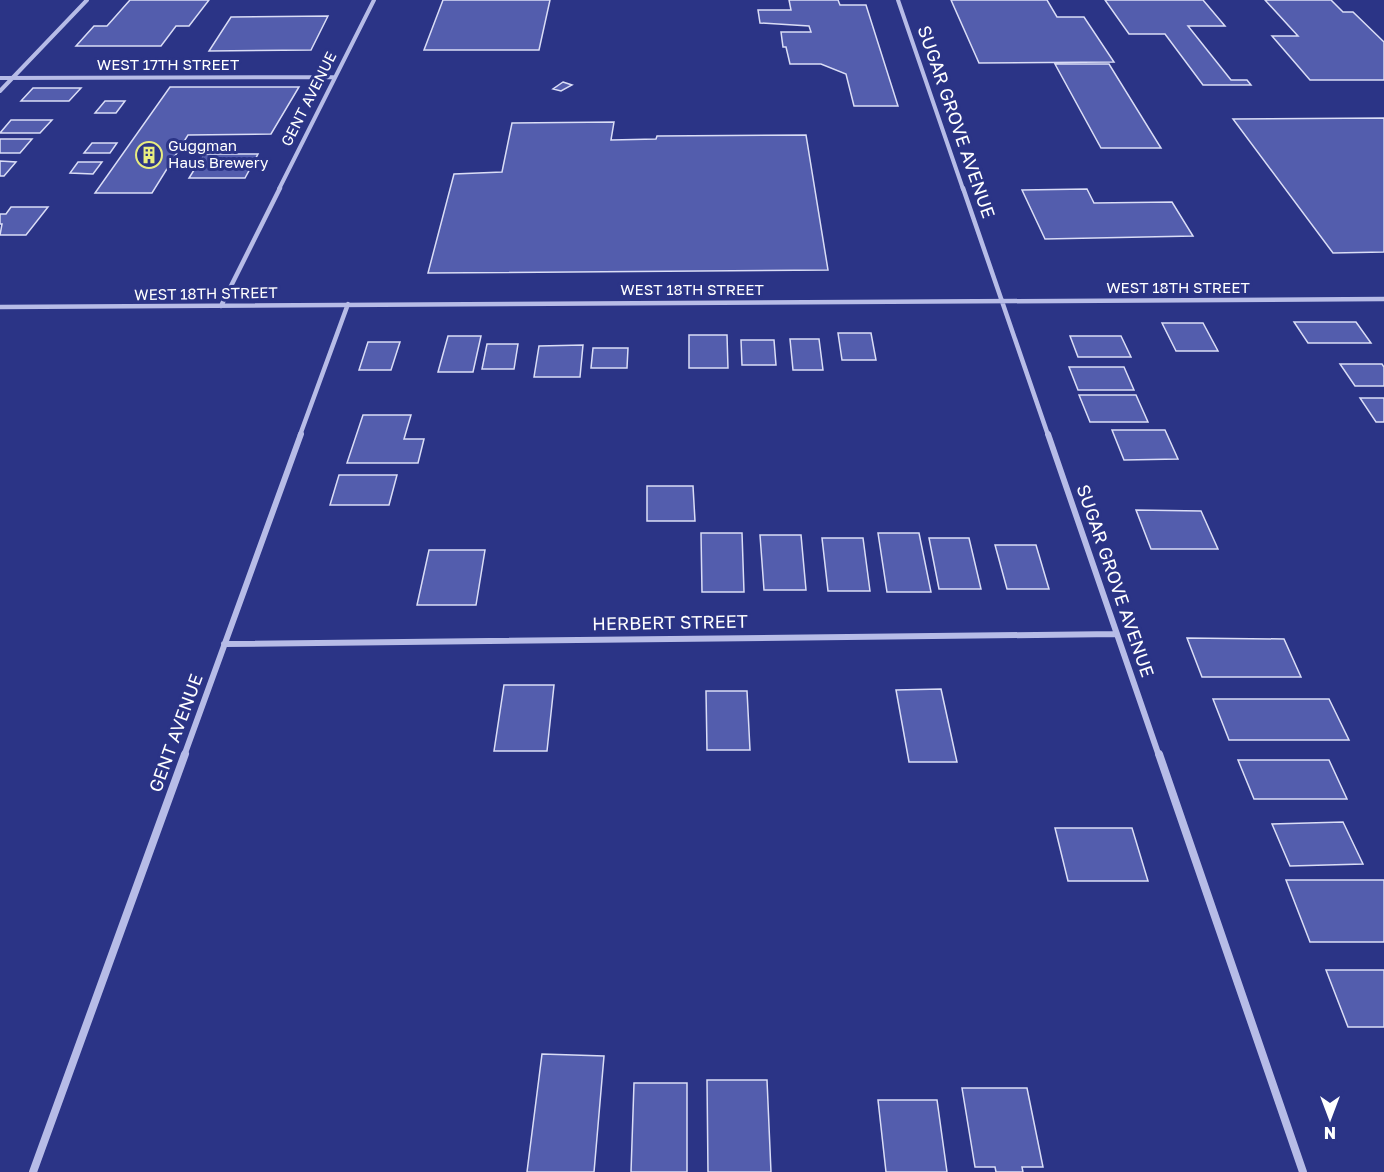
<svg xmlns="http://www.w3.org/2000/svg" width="1384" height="1172" font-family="'Golos Text',sans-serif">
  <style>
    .building { fill: #535dad; stroke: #daddf6; stroke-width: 1.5 }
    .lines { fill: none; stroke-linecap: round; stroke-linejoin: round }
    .minor-far3 { stroke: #b7bce7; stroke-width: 4 }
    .minor-far2 { stroke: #b7bce7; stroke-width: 4.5 }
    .minor-far1 { stroke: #b7bce7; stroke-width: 6 }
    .minor { stroke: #b7bce7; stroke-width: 8 }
    .labels { text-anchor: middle; stroke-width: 6; stroke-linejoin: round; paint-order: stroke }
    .far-street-label { font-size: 15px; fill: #fff; stroke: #2b3486 }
    .far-poi-label { font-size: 15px; fill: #fff; stroke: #2b3486; text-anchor: start }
    .street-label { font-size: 18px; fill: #fff; stroke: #2b3486 }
  </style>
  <rect width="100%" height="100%" fill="#2b3486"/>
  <path class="building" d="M 130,0 L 209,0 L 189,26 L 176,26 L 161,46 L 76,46 L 94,26 L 107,26 Z
    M 443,0 L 550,0 L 539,50 L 424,50 Z
    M 789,0 L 838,0 L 840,5 L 866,5 L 898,106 L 854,106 L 846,74 L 821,64 L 790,64 L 786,47 L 783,47 L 781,32 L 811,32 L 809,26 L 760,23 L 758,10 L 791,10 Z
    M 951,0 L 1047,0 L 1057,17 L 1084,17 L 1114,62 L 979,63 Z
    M 1105,0 L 1203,0 L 1225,26 L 1188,26 L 1231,80 L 1247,80 L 1251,85 L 1203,85 L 1165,34 L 1129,34 Z
    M 1265,0 L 1331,0 L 1343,12 L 1353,12 L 1384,42 L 1384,80 L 1310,80 L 1272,36 L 1298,36 Z
    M 328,16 L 311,50 L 209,51 L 231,17 Z
    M 1055,64 L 1109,64 L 1161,148 L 1101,148 Z
    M 563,82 L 572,85 L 561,91 L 553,89 Z
    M 170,87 L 299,87 L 271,134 L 188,135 L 152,193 L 95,193 Z
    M 33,88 L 81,88 L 69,101 L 21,101 Z
    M 105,101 L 125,101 L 116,113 L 95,113 Z
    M 1384,118 L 1384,252 L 1333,253 L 1233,119 Z
    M 11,120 L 52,120 L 40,133 L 0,133 Z
    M 614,122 L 611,140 L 656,139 L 657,136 L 806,135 L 828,270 L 428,273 L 454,174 L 502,172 L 512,123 Z
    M 0,139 L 32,139 L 20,153 L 0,153 Z
    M 92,143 L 117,143 L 110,153 L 84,153 Z
    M 204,154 L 258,154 L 245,178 L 189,178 Z
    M 0,161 L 16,162 L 4,176 L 0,176 Z
    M 78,162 L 102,162 L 93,174 L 70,173 Z
    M 1087,189 L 1094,203 L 1172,202 L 1193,236 L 1045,239 L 1022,190 Z
    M 11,207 L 48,207 L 26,235 L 0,235 L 2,224 L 0,224 L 0,214 L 6,214 Z
    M 1294,322 L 1356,322 L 1371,343 L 1308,343 Z
    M 1162,323 L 1203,323 L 1218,351 L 1176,351 Z
    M 838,333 L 871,333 L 876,360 L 842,360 Z
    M 689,335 L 727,335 L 728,368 L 689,368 Z
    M 448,336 L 481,336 L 473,372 L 438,372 Z
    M 1070,336 L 1121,336 L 1131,357 L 1078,357 Z
    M 790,339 L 819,339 L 823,370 L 793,370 Z
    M 741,340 L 774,340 L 776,365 L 742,365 Z
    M 368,342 L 400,342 L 391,370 L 359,370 Z
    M 487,344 L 518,344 L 514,369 L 482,369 Z
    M 583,345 L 580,377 L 534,377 L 539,346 Z
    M 593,348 L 628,348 L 627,368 L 591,368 Z
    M 1340,364 L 1382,364 L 1384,367 L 1384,386 L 1355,386 Z
    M 1069,367 L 1124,367 L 1134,390 L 1078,390 Z
    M 1079,395 L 1136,395 L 1148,422 L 1090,422 Z
    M 1360,398 L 1384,398 L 1384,422 L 1376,422 Z
    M 363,415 L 411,415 L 404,439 L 424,439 L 418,463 L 347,463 Z
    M 1112,430 L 1165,430 L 1178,459 L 1124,460 Z
    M 339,475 L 397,475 L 389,505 L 330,505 Z
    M 647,486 L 693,486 L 695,521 L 647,521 Z
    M 1136,510 L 1201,511 L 1218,549 L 1151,549 Z
    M 701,533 L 742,533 L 744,592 L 702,592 Z
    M 878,533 L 919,533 L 931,592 L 887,592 Z
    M 760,535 L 801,535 L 806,590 L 764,590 Z
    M 822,538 L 863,538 L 870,591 L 828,591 Z
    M 929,538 L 969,538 L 981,589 L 939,589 Z
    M 995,545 L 1036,545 L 1049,589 L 1007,589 Z
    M 429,550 L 485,550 L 476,605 L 417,605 Z
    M 1187,638 L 1284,639 L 1301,677 L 1202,677 Z
    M 504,685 L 554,685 L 547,751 L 494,751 Z
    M 941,689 L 957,762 L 909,762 L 896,690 Z
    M 706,691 L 747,691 L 750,750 L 707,750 Z
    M 1213,699 L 1329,699 L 1349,740 L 1229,740 Z
    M 1238,760 L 1329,760 L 1347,799 L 1254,799 Z
    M 1343,822 L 1363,864 L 1290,866 L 1272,824 Z
    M 1055,828 L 1132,828 L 1148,881 L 1068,881 Z
    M 1286,880 L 1384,880 L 1384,942 L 1310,942 Z
    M 1326,970 L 1384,970 L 1384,1027 L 1348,1027 Z
    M 542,1054 L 604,1056 L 594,1172 L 527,1172 Z
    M 707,1080 L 767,1080 L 771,1172 L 708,1172 Z
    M 634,1083 L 687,1083 L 687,1172 L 631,1172 Z
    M 962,1088 L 1027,1088 L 1043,1167 L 1022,1167 L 1023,1172 L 996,1172 L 995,1167 L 975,1167 Z
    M 878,1100 L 937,1100 L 947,1172 L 886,1172 Z"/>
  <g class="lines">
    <path class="minor-far3" d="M 898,0 L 963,189
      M 0,78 L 335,77
      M 0,91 L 87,0
      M 279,189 L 374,0"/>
    <path class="minor-far2" d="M 963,188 L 1048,435
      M 221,306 L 280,188
      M 0,307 L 1384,299
      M 300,435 L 348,304"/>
    <path class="minor-far1" d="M 1048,434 L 1159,756
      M 224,644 L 1117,634
      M 184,756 L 301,434"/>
    <path class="minor" d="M 1159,754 L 1303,1172
      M 33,1172 L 185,754"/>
  </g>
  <defs>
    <symbol id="building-ring" viewBox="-11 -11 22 22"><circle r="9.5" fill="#2b3486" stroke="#e8ed7f" stroke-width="1.5"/><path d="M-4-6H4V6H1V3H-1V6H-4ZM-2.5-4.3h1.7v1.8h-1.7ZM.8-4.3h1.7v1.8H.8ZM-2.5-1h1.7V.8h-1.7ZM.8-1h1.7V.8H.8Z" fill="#e8ed7f"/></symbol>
  </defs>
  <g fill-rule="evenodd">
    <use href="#building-ring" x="134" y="140" width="30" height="30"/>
  </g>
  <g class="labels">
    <g class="far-street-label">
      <text x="168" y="70">WEST 17TH STREET</text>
      <text transform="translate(309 99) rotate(-63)" y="5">GENT AVENUE</text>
      <text x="1178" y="293">WEST 18TH STREET</text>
      <text x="692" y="295">WEST 18TH STREET</text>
      <text transform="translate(206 294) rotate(-1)" y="5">WEST 18TH STREET</text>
    </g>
    <g class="far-poi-label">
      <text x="168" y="151">Guggman<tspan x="168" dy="17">Haus Brewery</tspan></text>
    </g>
    <g class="street-label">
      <text transform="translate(956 122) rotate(71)" y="6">SUGAR GROVE AVENUE</text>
      <text transform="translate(1115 581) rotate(71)" y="6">SUGAR GROVE AVENUE</text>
      <text transform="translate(670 623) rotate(-1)" y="6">HERBERT STREET</text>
      <text transform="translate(176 733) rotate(-70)" y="6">GENT AVENUE</text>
    </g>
  </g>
  <g transform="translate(1330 1118) rotate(180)" stroke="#2b3486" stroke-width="4.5" paint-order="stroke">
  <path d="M0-4.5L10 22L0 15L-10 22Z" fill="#ffffff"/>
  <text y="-9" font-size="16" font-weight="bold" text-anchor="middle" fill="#ffffff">N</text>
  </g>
</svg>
